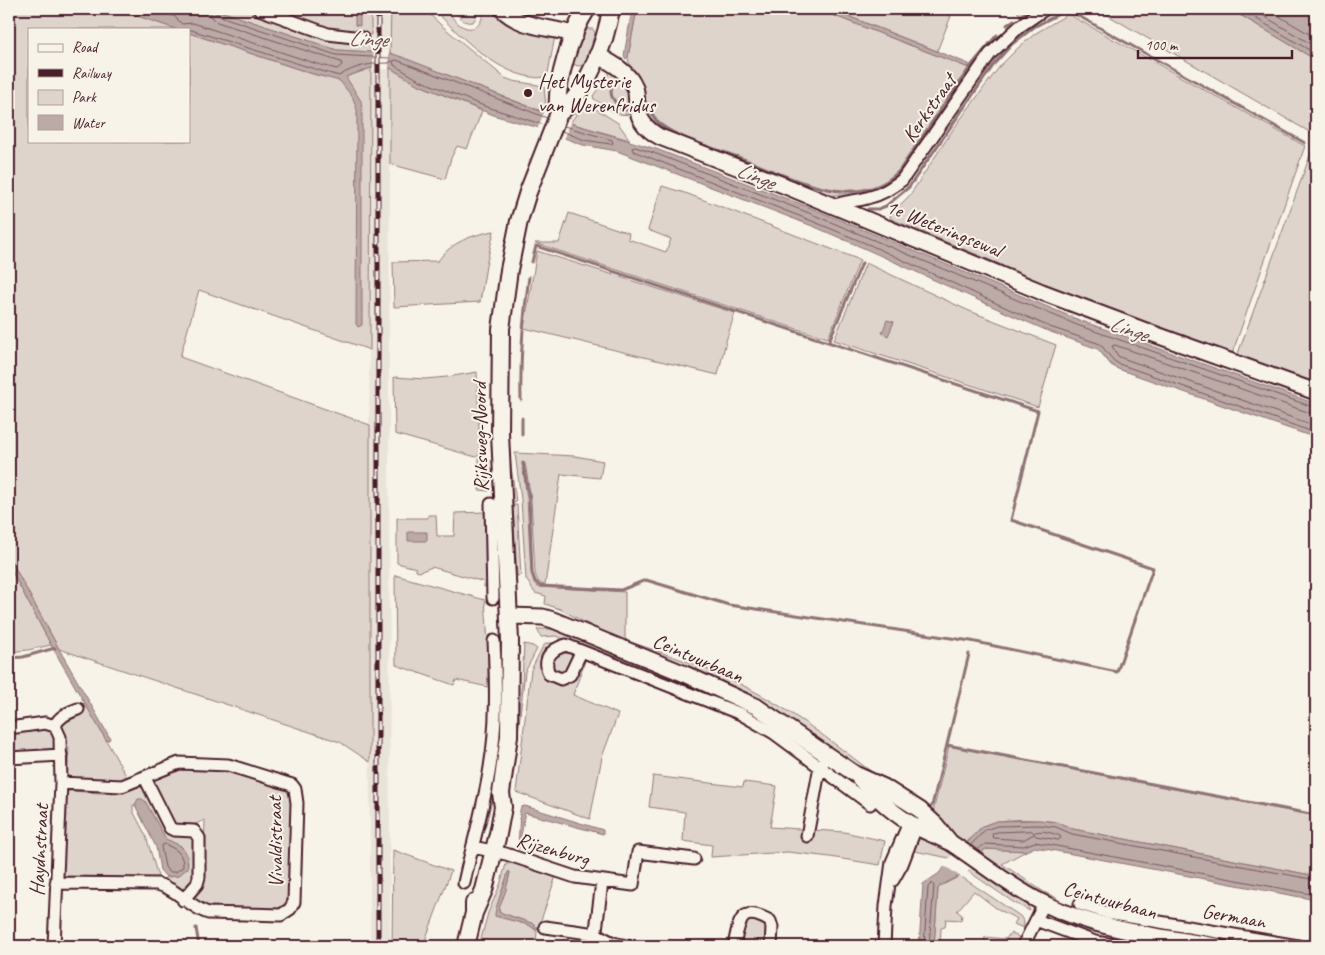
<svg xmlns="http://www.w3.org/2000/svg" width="1325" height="955" font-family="Caveat,sans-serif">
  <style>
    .built { fill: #eae3da }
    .green { fill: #ded4cc; stroke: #947a7c }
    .water { fill: #bcaaa7; stroke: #8e7275 }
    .pier { fill: #f7f3e8 }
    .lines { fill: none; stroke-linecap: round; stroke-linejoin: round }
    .shore { stroke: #78575d; stroke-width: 1 }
    .stream { stroke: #8e7275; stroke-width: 3 }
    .minor-casing { stroke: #4a1f2b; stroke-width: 15 }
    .tertiary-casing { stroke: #4a1f2b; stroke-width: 19 }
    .secondary-casing { stroke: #4a1f2b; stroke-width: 20 }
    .minor { stroke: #f7f3e8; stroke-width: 11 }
    .tertiary { stroke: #f7f3e8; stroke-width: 15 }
    .secondary { stroke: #f7f3e8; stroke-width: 16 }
    .rail-casing { stroke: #4a1f2b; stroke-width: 5 }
    .rail { stroke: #f7f3e8; stroke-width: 3; stroke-dasharray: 9; stroke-linecap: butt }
    .poi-dot { fill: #4a1f2b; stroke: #f7f3e8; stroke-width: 2 }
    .labels { text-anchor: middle; stroke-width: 4; stroke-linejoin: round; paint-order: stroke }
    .poi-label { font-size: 21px; fill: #4a1f2b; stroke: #f7f3e8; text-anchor: start }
    .street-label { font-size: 21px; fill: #4a1f2b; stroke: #f7f3e8 }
    .water-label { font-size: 22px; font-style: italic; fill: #6c4950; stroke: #f7f3e8 }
  </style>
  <rect width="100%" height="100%" fill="#f7f3e8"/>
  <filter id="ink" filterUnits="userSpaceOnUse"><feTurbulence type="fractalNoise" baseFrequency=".02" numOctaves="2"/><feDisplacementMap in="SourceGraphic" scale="10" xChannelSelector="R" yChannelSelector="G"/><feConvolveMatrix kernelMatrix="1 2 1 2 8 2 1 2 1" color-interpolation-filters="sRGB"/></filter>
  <g filter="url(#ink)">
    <path class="built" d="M 371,9 L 391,9 L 389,364 L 390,946 L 370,946 L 369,168 Z"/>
    <path class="green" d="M 9,9 L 117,9 L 176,29 L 29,29 L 29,141 L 189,141 L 189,33 L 313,74 L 337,80 L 371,68 L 370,350 L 199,290 L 180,357 L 370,425 L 370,762 L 340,742 L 59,649 L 9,557 Z
      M 214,9 L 250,9 L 329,39 L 371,44 L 371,52 L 337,50 Z
      M 269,9 L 371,9 L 371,35 L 318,27 Z
      M 391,9 L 424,9 L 442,26 L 505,78 L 513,81 L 544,86 L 546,107 L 544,112 L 390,53 Z
      M 433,9 L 447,9 C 451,15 454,21 460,25 C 474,34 485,23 482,9 L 493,9 L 507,21 L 555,36 L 548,73 C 543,79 538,78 531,77 C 493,71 460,35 433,9 Z
      M 454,9 L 474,9 C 477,14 477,17 473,22 C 463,24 459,17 454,9 Z
      M 637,9 L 817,9 L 969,68 L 954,87 L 898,172 L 891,179 L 878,186 L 862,191 L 828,196 L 673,137 L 651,124 L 645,114 L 630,69 L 628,57 Z
      M 830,9 L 937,9 L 937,11 L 951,16 L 937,51 Z
      M 1016,9 L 1039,9 L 1021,18 Z
      M 1097,9 L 1230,9 L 1316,60 L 1316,134 L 1313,134 Z
      M 1068,14 L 1305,146 L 1231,357 L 1003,272 L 1002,265 L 891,219 L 890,215 L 910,195 L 954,128 L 1000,66 L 1019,47 L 1036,33 Z
      M 588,29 L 593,29 L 595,33 L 592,42 L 594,48 C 589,58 583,73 571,62 L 580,35 Z
      M 390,68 L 417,84 L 482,111 L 467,149 L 457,146 L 451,158 L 445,179 L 390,164 Z
      M 613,68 C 628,83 629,94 632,113 C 618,119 606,106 594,99 L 593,96 L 595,93 Z
      M 588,104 L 618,123 L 630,140 L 570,123 L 578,112 Z
      M 1312,150 L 1316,152 L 1316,387 L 1236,359 Z
      M 662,186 L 688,194 L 860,260 L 828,338 L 797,329 L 535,243 L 559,243 L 569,213 L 629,233 L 628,239 L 666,252 L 671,239 L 648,230 Z
      M 494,231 L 486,266 L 480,302 L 394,307 L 393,262 L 438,261 C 451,242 472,235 494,231 Z
      M 537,251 L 735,313 L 726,341 L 718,375 L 524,328 Z
      M 866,263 L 967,310 L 1056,345 L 1038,407 L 834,340 Z
      M 477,372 L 480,454 L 476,457 L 395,434 L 394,377 L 425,379 L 447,377 Z
      M 515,453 L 575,456 L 603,461 L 600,478 L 561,474 L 545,585 C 538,584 537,579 535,573 L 531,498 L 525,463 L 522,463 L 527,499 L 531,571 L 534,583 L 538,587 L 625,592 L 625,638 L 628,641 C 668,655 710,668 748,688 C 801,715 848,755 896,790 L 560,609 L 545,604 L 546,596 L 535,593 L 526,579 L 521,499 Z
      M 479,457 L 489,460 L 489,491 L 479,490 Z
      M 510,459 L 516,502 L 513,503 L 507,462 Z
      M 513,505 L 517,505 L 521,575 L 517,576 Z
      M 488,512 L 488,586 L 484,587 L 484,582 L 432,567 L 419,572 L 416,571 L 416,568 L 397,563 L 397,518 L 428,518 L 428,515 L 436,515 L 437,536 L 454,536 L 455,513 Z
      M 9,566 L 51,645 L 28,650 L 9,652 Z
      M 395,575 L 485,600 L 488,643 L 488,687 L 456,680 L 454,685 L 396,665 Z
      M 537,629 L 553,629 L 569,633 L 733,701 L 766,719 L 814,753 L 812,755 L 805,752 L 807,749 L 654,675 L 556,636 L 541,637 Z
      M 547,643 L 553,643 L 554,644 L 547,651 L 555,681 L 586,658 L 573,695 L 618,714 L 602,757 L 590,819 L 516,792 L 531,670 L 543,646 Z
      M 524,644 L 533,646 L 537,649 L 525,672 L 518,733 L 516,733 L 522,682 Z
      M 565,650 L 575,654 L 566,673 L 560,674 L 552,670 L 551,658 Z
      M 85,703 L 128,779 L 122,781 L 67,779 L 69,747 L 66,747 L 65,735 L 60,724 L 80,705 Z
      M 47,727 L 55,732 L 55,746 L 52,750 L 9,753 L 9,731 Z
      M 949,746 L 1316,816 L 1316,876 L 1073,829 C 1067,826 1061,823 1055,822 C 1039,819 995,817 982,827 C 976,831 971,838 966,843 L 947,833 L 932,816 Z
      M 182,768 L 227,770 L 285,789 L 292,799 L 288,900 L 282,908 L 277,909 L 209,906 L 201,905 L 195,901 L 194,895 L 203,878 L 205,820 L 191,826 L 174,825 L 153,784 L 155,780 Z
      M 494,772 L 497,773 L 498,777 L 485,828 L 482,825 Z
      M 653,776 L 743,787 L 744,782 L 777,786 L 770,827 L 844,832 L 885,841 L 880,865 L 830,857 L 788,852 L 711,857 L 712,845 L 683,841 L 685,812 L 649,807 Z
      M 137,787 L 144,788 L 165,829 C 176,831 188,832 195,841 L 193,881 L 184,891 L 163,880 L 166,877 L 178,876 L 188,863 L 187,856 L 181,846 L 166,840 L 160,831 L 136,803 L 135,805 L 133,805 L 133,811 L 146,836 L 159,880 L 63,876 L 67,791 C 89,791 118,798 137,787 Z
      M 921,837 L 929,837 L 1026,902 L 1030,911 L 1013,902 L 949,858 L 910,850 L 916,839 Z
      M 985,849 L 1026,851 L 1002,864 L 1044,892 L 1057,898 L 1055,904 L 1036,894 L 980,855 Z
      M 393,850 L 451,871 L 423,946 L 392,946 Z
      M 516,863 L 556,876 L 538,929 L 534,924 L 499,912 C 498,902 509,885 510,872 L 508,872 C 506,882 494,909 496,916 L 529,925 L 537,931 L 536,946 L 479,946 L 488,913 L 500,885 L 506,864 Z
      M 960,876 L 1020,916 L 1024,922 L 1023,928 L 1014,924 L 1017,919 L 996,908 L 974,891 L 957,911 L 962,915 L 961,920 L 946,919 L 945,927 L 941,928 L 940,946 L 934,946 L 938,889 L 940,886 Z
      M 1053,915 L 1158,942 L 1157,946 L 1152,946 L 1152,943 L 1146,942 L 1145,946 L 1141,945 L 1141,942 L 1083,930 L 1061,922 L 1059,924 L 1051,920 Z
      M 752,919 C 770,926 767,929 767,946 L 738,946 L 744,921 Z
      M 1169,927 L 1282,946 L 1246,946 L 1167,932 Z
      M 1010,933 L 1019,937 L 1015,946 L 984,946 L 985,937 L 1006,939 Z"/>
    <path class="water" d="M 117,9 L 214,9 L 337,50 L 390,53 L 402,57 L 570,123 L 656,149 L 811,208 L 1079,320 L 1316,404 L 1316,438 L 1118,369 L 1111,365 L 1098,349 L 1048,331 L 1009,314 L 868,250 L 815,227 L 617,151 L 583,145 L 536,127 L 496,116 L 417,84 L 390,68 L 371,68 L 346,77 L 361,101 L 362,110 L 362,325 L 358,327 L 356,324 L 357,110 L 353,98 L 340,81 L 313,74 L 189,33 L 189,29 L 176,29 Z
      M 355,9 L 360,9 L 360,26 L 355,25 Z
      M 632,9 L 637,9 L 628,57 L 626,59 L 624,56 Z
      M 817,9 L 830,9 L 969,64 L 969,68 Z
      M 1230,9 L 1316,9 L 1316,60 Z
      M 887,320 L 894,322 L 888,336 L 882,333 Z
      M 408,532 L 427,532 L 427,541 L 408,541 Z
      M 9,557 L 59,649 L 110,738 L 109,740 L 106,740 L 51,645 L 9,566 Z
      M 138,799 L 142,799 L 145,801 L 166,839 L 181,846 L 187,856 L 188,868 L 178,876 L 166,877 L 160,870 L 156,847 L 135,805 Z
      M 525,806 L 603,830 L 603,834 L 525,813 L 519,848 L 518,849 L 520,811 L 521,807 Z
      M 1039,820 L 1057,822 L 1073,829 L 1316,876 L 1316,900 L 1035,847 L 1026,851 L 985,849 L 960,876 L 940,886 L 938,889 L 934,946 L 919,946 L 923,884 L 938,874 L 983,826 L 996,821 Z
      M 508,872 L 510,872 L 506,890 L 499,909 L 499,912 L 534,924 L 537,931 L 529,925 L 495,916 C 494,909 506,882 508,872 Z"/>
    <path class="pier" d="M 373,50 L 389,50 L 389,69 L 373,69 Z
      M 545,110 L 571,121 L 564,140 L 537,130 Z
      M 963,843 L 982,856 L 962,878 L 948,868 L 942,866 Z"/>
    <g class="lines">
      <path class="shore" d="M 152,9 L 174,16 L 182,24 L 193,23 L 317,64 L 337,69 L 342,65 L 341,62 L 217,22 L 211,16 L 209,9
        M 1240,9 L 1316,54
        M 1252,9 L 1316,47
        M 1267,9 L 1316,38
        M 188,29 L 315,69 L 339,76 C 354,66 372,63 389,63 L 392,61 L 389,58 L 336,55 L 220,16 L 216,13 L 216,9
        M 544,125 L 484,106 L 419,80 L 394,65 L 393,61 L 396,60 L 410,65 L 547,118
        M 562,131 L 584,140 L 611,144 L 613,143 L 612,140 L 564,126
        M 1316,408 L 1077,325 L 809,213 L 654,153 L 635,147 L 632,148 L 633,151 L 817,223 L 870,245 L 1011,310 L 1050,327 L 1100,344 L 1114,361 L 1119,364 L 1316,433
        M 1316,415 L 1115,345 L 1112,346 L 1118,356 L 1122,358 L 1316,426
        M 1032,831 L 1034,833 C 1040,829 1053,833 1060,836 L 1061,838 L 1058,840 L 1036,836 L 1034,834 L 1023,840 L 994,838 L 992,836 L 993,833 L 998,832 Z
        M 164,844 C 176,849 183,852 183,867 L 176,872 L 169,872 L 165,867 L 161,847 Z
        M 970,846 L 985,830 L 997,826 L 1039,825 L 1056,827 L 1072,834 L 1316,880
        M 977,850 L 985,844 L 1024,846 L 1035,842 L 1316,895
        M 924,946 L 928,887 L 932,883 L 934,886 L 929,946"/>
      <path class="stream" d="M 1068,10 L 1305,143
        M 1021,15 L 1031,9
        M 1007,25 L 1014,20
        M 615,80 C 607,94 612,99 622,110 L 626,110
        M 647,108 L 650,109 C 653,115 655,121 661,125 C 682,140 711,147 735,156 C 766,167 811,190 844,191 C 866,192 883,187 899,171 L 971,66 L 997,35
        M 1313,148 L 1316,150
        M 868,209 L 878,209 L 886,206 L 909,187 L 995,63 L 1012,44 L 1034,27 L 1068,9
        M 829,341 L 862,263
        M 521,400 C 520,358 523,318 529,277
        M 522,418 L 522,434
        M 523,463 L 529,498 L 532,573 L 535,581 L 540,586 L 621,590 L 646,580 L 729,605 L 971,641 L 1117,672 L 1153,568 L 1011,520 L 1038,411 L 536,246 L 532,262
        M 9,658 L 23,657 L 55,648
        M 947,745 L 1316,815
        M 932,806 L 969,654
        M 196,928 L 199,946"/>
      <defs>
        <path id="minor" d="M 259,9 L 328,34 L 362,38
          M 833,206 C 847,200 854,202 867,198 C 881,195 891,188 902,180 L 990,54 L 1020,26 L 1045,9
          M 491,504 L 493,598
          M 581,652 L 570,675 L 561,679 L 549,674 C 542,658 552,649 566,645 L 741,714 L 774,733 L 870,804
          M 55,726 C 59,716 68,713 78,709
          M 9,728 L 45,723 L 55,726 L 60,737 L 61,783 L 54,946
          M 9,758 L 61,755
          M 145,778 L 170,828 L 174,830 L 194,831 L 199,838 L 199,877 L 197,884 L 183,900
          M 807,836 L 820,766 L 823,763
          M 473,847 L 506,854 L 575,877 L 633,885 L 638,852 L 694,859
          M 893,880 L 902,864 L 916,827
          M 56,883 L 157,884 C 176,888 188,906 208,913 L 281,915 L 290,909 L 294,902 L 297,803 L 295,789 L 292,785 L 228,765 L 179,763 L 122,786 L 61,783
          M 464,883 C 472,845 484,807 490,767 C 497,726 496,683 494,641
          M 1080,904 L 1108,913 L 1298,946
          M 1036,920 L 1095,942 L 1120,946
          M 545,927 L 596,934 L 613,943 L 627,946
          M 594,946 L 602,882
          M 734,946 C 739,922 740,904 770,921 L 772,927 L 771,946
          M 884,946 L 886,906 L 892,862 L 909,823
          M 1023,946 L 1044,904"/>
        <path id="tertiary" d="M 502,9 C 522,29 549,26 575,35
          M 597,55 C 612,63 629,72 635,88 C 637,93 636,98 637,103 C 637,119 647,130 660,137 L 783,185 L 1042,292 L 1151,333 L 1316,392
          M 509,616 L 543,617 L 553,620 L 685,674 L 757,707 L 855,774 L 884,787 L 920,810 L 936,825 L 950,842
          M 859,778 C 875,797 894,815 917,827 C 928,833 940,837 951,843 C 982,863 1010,887 1043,903 C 1097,930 1158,936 1216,946"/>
        <path id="secondary" d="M 559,113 C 553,87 572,31 587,9
          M 474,913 L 484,890 L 498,834 L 503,807 L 501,793 L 509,736 L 510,641 L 500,434 L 501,329 L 509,270 L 519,221 L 528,192 L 559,113 C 587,94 606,41 611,9
          M 466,946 L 474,913 L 474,903"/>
      </defs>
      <use href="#minor" class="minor-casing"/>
      <use href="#tertiary" class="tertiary-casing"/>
      <use href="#secondary" class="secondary-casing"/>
      <use href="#minor" class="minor"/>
      <use href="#tertiary" class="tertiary"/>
      <use href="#secondary" class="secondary"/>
      <defs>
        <path id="rail" d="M 378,946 L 378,9"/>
      </defs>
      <use href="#rail" class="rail-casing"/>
      <use href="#rail" class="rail"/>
    </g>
  </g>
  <circle class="poi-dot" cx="528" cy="93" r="5"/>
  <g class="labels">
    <g class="poi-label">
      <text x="538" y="88">Het Mysterie<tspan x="538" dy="24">van Werenfridus</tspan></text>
    </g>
    <g class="street-label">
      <text transform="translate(929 108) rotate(-55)" y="7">Kerkstraat</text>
      <text transform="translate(944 228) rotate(22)" y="7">1e Weteringsewal</text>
      <text transform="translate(480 437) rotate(-91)" y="7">Rijksweg-Noord</text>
      <text transform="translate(698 658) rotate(23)" y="7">Ceintuurbaan</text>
      <text transform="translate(275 842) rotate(-91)" y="7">Vivaldistraat</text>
      <text transform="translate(553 849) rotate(16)" y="7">Rijzenburg</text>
      <text transform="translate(39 850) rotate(-87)" y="7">Haydnstraat</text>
      <text transform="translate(1110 900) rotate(15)" y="7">Ceintuurbaan</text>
      <text transform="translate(1234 916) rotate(10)" y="7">Germaan</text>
    </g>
    <g class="water-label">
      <text transform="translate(368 38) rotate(2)" y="8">Linge</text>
      <text transform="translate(756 175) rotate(22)" y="8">Linge</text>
      <text transform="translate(1129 328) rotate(19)" y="8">Linge</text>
    </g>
  </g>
  <rect width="1325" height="955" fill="none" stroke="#f7f3e8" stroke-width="30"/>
  <rect x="15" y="15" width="1295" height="925" fill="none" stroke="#4a1f2b" stroke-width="2" filter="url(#ink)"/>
  <rect x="28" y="28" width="162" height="115" fill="#f7f3e8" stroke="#b29e9c"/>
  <rect x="38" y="44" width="25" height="8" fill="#f7f3e8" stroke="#b29e9c"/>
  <text x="72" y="52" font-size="15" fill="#4a1f2b">Road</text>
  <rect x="38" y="69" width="25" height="8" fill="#4a1f2b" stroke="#b29e9c"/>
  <text x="72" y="78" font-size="15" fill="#4a1f2b">Railway</text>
  <rect x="38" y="90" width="25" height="15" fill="#ded4cc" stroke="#b29e9c"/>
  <text x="72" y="102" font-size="15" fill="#4a1f2b">Park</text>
  <rect x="38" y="115" width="25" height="15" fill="#bcaaa7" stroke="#b29e9c"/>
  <text x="72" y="128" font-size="15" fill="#4a1f2b">Water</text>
  <path d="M1138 50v8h154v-8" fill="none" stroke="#4a1f2b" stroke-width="2.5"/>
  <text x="1145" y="50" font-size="15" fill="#4a1f2b" stroke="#f7f3e8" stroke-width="4" paint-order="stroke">100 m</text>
</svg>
